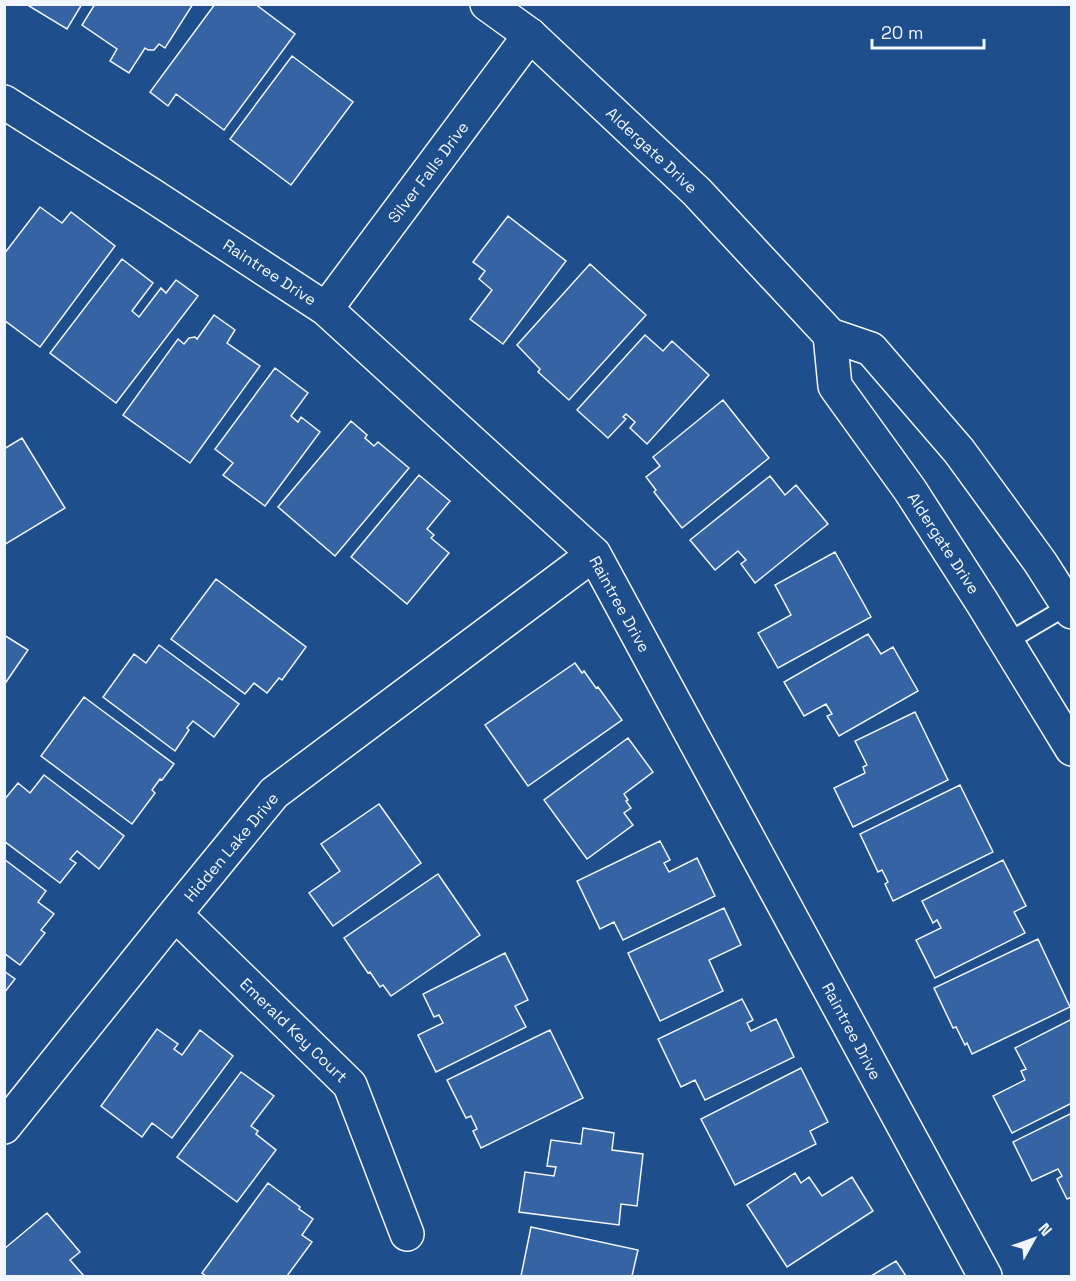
<svg xmlns="http://www.w3.org/2000/svg" width="1076" height="1281" font-family="'Space Grotesk',sans-serif">
  <style>
    .building { fill: #3563a3; stroke: #f2f6ff; stroke-width: 1.5 }
    .lines { fill: none; stroke-linecap: round; stroke-linejoin: round }
    .lane-casing { stroke: #f2f6ff; stroke-width: 20 }
    .street-casing { stroke: #f2f6ff; stroke-width: 36 }
    .secondary-casing { stroke: #f2f6ff; stroke-width: 36 }
    .lane { stroke: #1f4e8c; stroke-width: 16 }
    .street { stroke: #1f4e8c; stroke-width: 33 }
    .secondary { stroke: #1f4e8c; stroke-width: 33 }
    .labels { text-anchor: middle; stroke-width: 4.5; stroke-linejoin: round; paint-order: stroke }
    .street-label { font-size: 16px; fill: #f2f6ff; stroke: #1f4e8c }
  </style>
  <rect width="100%" height="100%" fill="#1f4e8c"/>
  <path class="building" d="M 30,4 L 82,4 L 67,29 L 29,6 Z
    M 95,4 L 193,4 L 165,48 L 159,44 L 154,50 L 148,50 L 145,48 L 129,73 L 110,61 L 117,49 L 82,25 Z
    M 215,4 L 255,4 L 295,34 L 224,130 L 176,94 L 168,106 L 150,92 Z
    M 292,56 L 353,102 L 291,185 L 230,139 Z
    M 40,207 L 62,223 L 71,212 L 115,246 L 40,347 L 4,320 L 4,254 Z
    M 508,216 L 566,261 L 503,344 L 470,319 L 492,290 L 479,279 L 485,271 L 473,262 Z
    M 122,259 L 153,283 L 132,311 L 139,317 L 161,288 L 166,293 L 176,280 L 198,296 L 116,403 L 50,353 Z
    M 590,264 L 646,315 L 569,400 L 538,372 L 540,369 L 517,345 Z
    M 214,315 L 235,330 L 227,343 L 260,366 L 190,463 L 123,415 L 178,339 L 184,344 L 189,338 L 195,337 L 197,339 Z
    M 645,335 L 663,351 L 672,341 L 709,375 L 647,444 L 630,428 L 635,422 L 626,414 L 623,417 L 626,419 L 608,438 L 577,410 Z
    M 275,368 L 308,393 L 291,416 L 298,422 L 301,417 L 320,432 L 265,506 L 223,475 L 233,463 L 215,449 Z
    M 723,400 L 769,458 L 682,528 L 654,492 L 656,490 L 646,477 L 660,466 L 653,457 Z
    M 351,421 L 367,435 L 365,438 L 374,446 L 378,442 L 409,468 L 335,556 L 278,507 Z
    M 22,438 L 65,508 L 4,545 L 4,449 Z
    M 419,475 L 450,501 L 427,529 L 434,535 L 431,538 L 449,553 L 407,604 L 351,557 Z
    M 770,476 L 785,495 L 796,485 L 828,524 L 755,583 L 741,564 L 746,560 L 738,551 L 715,570 L 690,540 Z
    M 835,552 L 871,617 L 778,668 L 758,633 L 791,615 L 775,585 Z
    M 216,579 L 306,647 L 282,680 L 279,678 L 267,693 L 254,683 L 245,694 L 171,639 Z
    M 868,634 L 881,654 L 893,647 L 918,691 L 839,736 L 827,716 L 832,714 L 826,704 L 804,716 L 784,682 Z
    M 4,635 L 28,650 L 4,685 Z
    M 159,645 L 239,704 L 214,737 L 193,721 L 187,728 L 189,730 L 175,751 L 103,697 L 134,654 L 146,663 Z
    M 575,663 L 582,673 L 584,671 L 596,688 L 598,687 L 622,720 L 528,786 L 485,725 Z
    M 84,697 L 174,764 L 162,780 L 160,779 L 152,790 L 155,793 L 132,824 L 41,756 Z
    M 915,712 L 948,780 L 853,827 L 834,788 L 865,773 L 863,767 L 867,765 L 855,741 Z
    M 628,738 L 653,772 L 624,794 L 628,800 L 626,801 L 631,808 L 624,813 L 633,825 L 587,859 L 544,800 Z
    M 44,775 L 124,836 L 99,869 L 77,851 L 70,859 L 76,863 L 60,883 L 4,841 L 4,800 L 18,783 L 30,793 Z
    M 960,785 L 993,852 L 893,901 L 885,884 L 888,882 L 882,870 L 878,872 L 860,834 Z
    M 379,804 L 421,863 L 333,926 L 309,893 L 340,871 L 321,844 Z
    M 660,841 L 670,860 L 664,863 L 669,872 L 697,858 L 715,896 L 623,940 L 614,922 L 600,929 L 577,881 Z
    M 4,859 L 46,891 L 38,902 L 54,914 L 41,930 L 45,933 L 20,965 L 4,953 Z
    M 1003,860 L 1026,906 L 1014,912 L 1025,933 L 935,978 L 916,940 L 941,928 L 937,920 L 933,923 L 922,901 Z
    M 438,874 L 480,935 L 391,996 L 383,985 L 380,987 L 370,972 L 368,973 L 344,938 Z
    M 724,908 L 741,945 L 709,960 L 723,991 L 660,1021 L 628,953 Z
    M 1038,939 L 1070,1007 L 972,1054 L 967,1043 L 965,1045 L 956,1027 L 953,1028 L 934,988 Z
    M 505,953 L 528,1000 L 515,1006 L 526,1027 L 436,1072 L 418,1035 L 443,1023 L 439,1015 L 434,1017 L 423,994 Z
    M 4,971 L 15,979 L 4,993 Z
    M 742,999 L 753,1020 L 747,1023 L 751,1031 L 776,1019 L 794,1057 L 705,1100 L 695,1080 L 681,1087 L 658,1039 Z
    M 1072,1019 L 1072,1103 L 1012,1133 L 993,1096 L 1025,1080 L 1021,1071 L 1026,1069 L 1015,1048 Z
    M 157,1029 L 178,1044 L 174,1049 L 182,1055 L 200,1030 L 233,1056 L 172,1138 L 152,1123 L 142,1137 L 101,1106 Z
    M 550,1030 L 583,1098 L 481,1148 L 473,1131 L 477,1129 L 471,1116 L 466,1118 L 447,1080 Z
    M 801,1068 L 828,1122 L 810,1131 L 816,1144 L 735,1185 L 701,1119 Z
    M 241,1072 L 274,1096 L 251,1126 L 258,1131 L 256,1134 L 276,1150 L 237,1202 L 177,1157 Z
    M 1072,1113 L 1072,1197 L 1067,1199 L 1057,1179 L 1062,1176 L 1058,1169 L 1032,1181 L 1013,1142 Z
    M 583,1128 L 614,1133 L 612,1150 L 643,1154 L 637,1206 L 621,1204 L 619,1225 L 519,1212 L 525,1172 L 554,1176 L 556,1167 L 547,1166 L 551,1140 L 581,1144 Z
    M 795,1173 L 801,1183 L 809,1177 L 822,1196 L 852,1177 L 873,1211 L 787,1267 L 747,1205 Z
    M 268,1183 L 300,1207 L 299,1209 L 313,1219 L 302,1235 L 312,1242 L 287,1276 L 206,1276 L 202,1273 Z
    M 47,1213 L 80,1252 L 70,1260 L 84,1276 L 4,1276 L 4,1249 Z
    M 531,1227 L 638,1250 L 632,1276 L 521,1276 Z
    M 896,1261 L 906,1276 L 871,1276 Z"/>
  <g class="lines">
    <defs>
      <path id="lane" d="M 1007,642 L 1068,606"/>
      <path id="street" d="M 4,102 L 150,194 L 326,309 L 594,554 L 985,1276
        M 326,309 L 530,35
        M 175,914 L 350,1085 L 407,1234
        M 4,1127 L 175,914 L 274,793 L 594,554"/>
      <path id="secondary" d="M 487,4 L 530,35 L 697,192 L 830,335 L 871,349 L 959,451 L 1040,562 L 1072,612
        M 830,335 L 835,386 L 910,490 L 982,602 L 1072,749"/>
    </defs>
    <use href="#lane" class="lane-casing"/>
    <use href="#street" class="street-casing"/>
    <use href="#secondary" class="secondary-casing"/>
    <use href="#lane" class="lane"/>
    <use href="#street" class="street"/>
    <use href="#secondary" class="secondary"/>
  </g>
  <g class="labels">
    <g class="street-label">
      <text transform="translate(652 150) rotate(43)" y="6">Aldergate Drive</text>
      <text transform="translate(428 172) rotate(-53)" y="6">Silver Falls Drive</text>
      <text transform="translate(270 272) rotate(33)" y="6">Raintree Drive</text>
      <text transform="translate(944 543) rotate(57)" y="6">Aldergate Drive</text>
      <text transform="translate(620 604) rotate(61)" y="6">Raintree Drive</text>
      <text transform="translate(231 847) rotate(-50)" y="6">Hidden Lake Drive</text>
      <text transform="translate(294 1030) rotate(44)" y="6">Emerald Key Court</text>
      <text transform="translate(852 1031) rotate(62)" y="6">Raintree Drive</text>
    </g>
  </g>
  <rect width="1076" height="1281" fill="none" stroke="#f2f6ff" stroke-width="12"/>
  <g transform="translate(1034 1239) rotate(50)" stroke="#1f4e8c" stroke-width="4.5" paint-order="stroke">
  <path d="M0-4.5L10 22L0 15L-10 22Z" fill="#f2f6ff"/>
  <text y="-9" font-size="16" font-weight="bold" text-anchor="middle" fill="#f2f6ff">N</text>
  </g>
  <path d="M872 39v9h112v-9" fill="none" stroke="#f2f6ff" stroke-width="3"/>
  <text x="881" y="39" font-size="18" fill="#f2f6ff" stroke="#1f4e8c" stroke-width="4.5" paint-order="stroke">20 m</text>
</svg>
